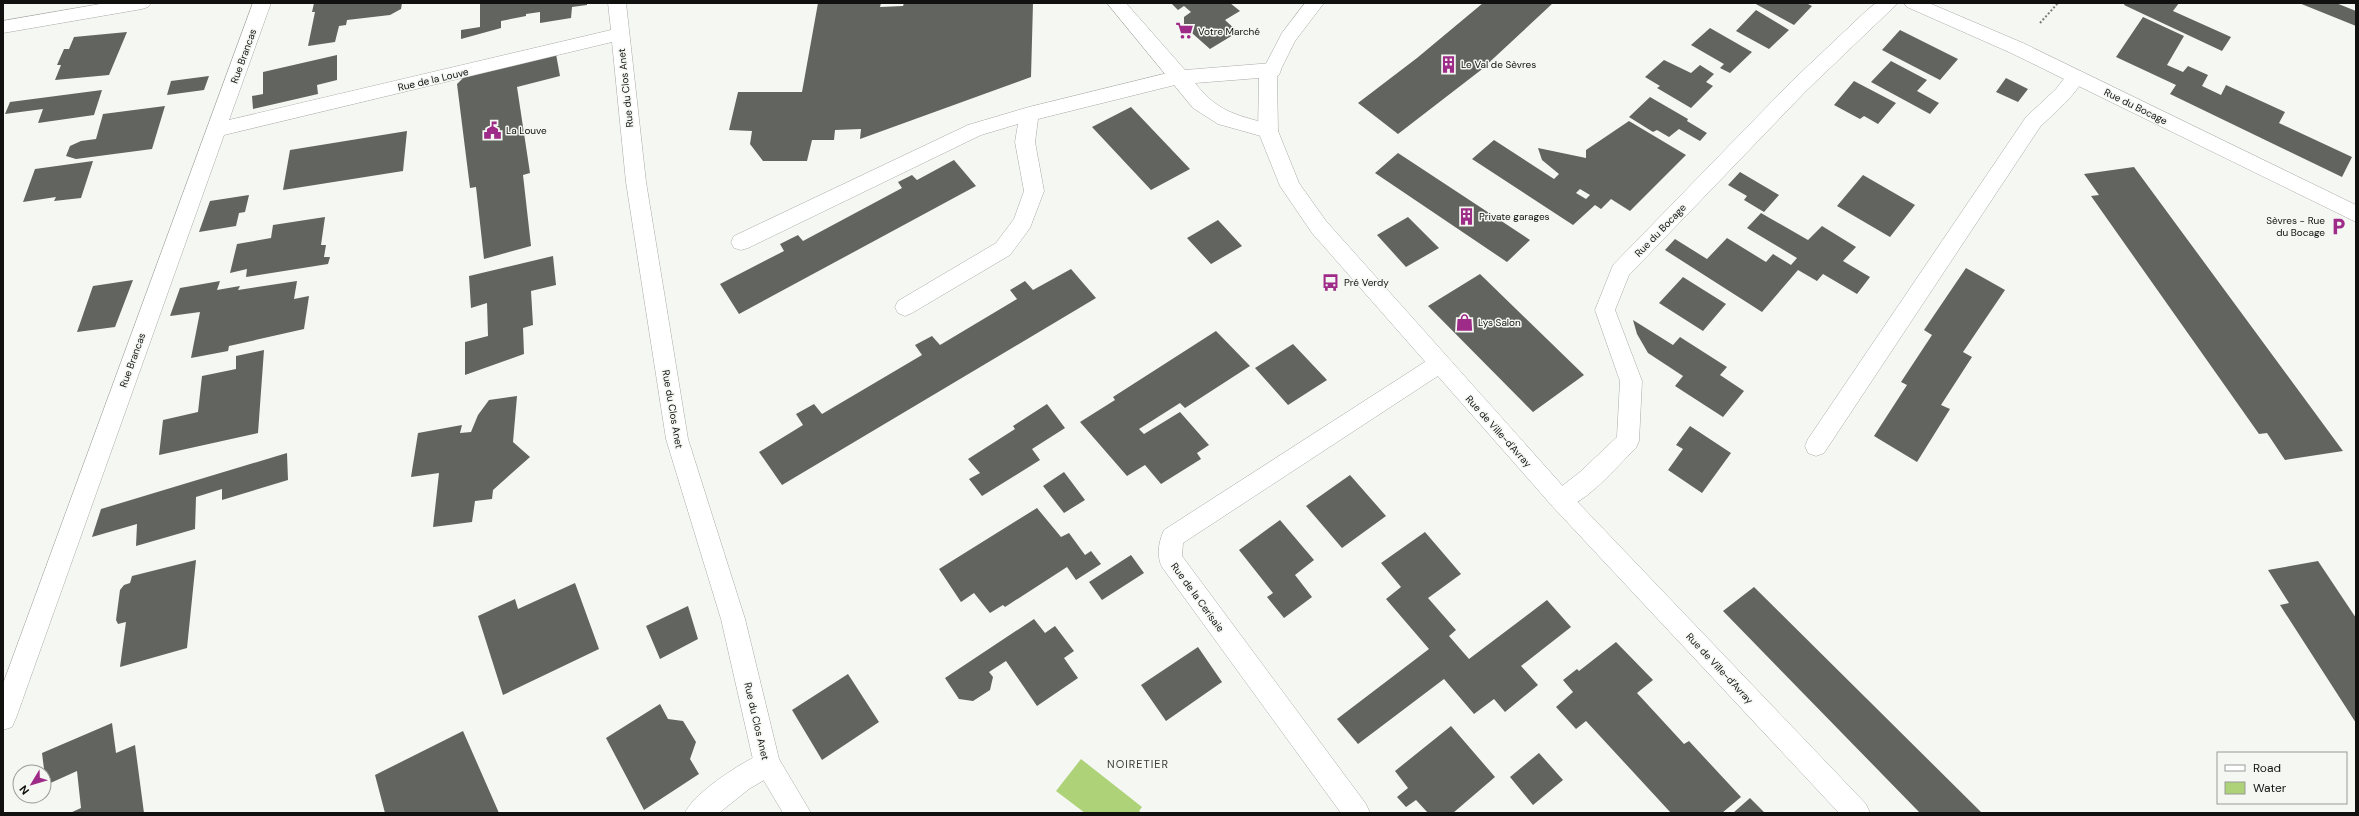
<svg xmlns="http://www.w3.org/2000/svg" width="2359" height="816" font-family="'DM Sans',sans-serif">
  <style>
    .water { fill: #aed278 }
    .building { fill: #626460; fill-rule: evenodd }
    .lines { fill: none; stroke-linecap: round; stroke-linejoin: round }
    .service-casing { stroke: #a9aba7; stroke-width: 1 }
    .minor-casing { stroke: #a9aba7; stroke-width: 1 }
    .secondary-casing { stroke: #a9aba7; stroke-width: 1 }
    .path { stroke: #7b7d7a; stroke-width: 2; stroke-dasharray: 2 2; stroke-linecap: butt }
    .service { fill: #fff; fill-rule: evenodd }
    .minor { fill: #fff; fill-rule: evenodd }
    .secondary { fill: #fff; fill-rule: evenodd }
    .labels { text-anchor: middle; stroke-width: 3; stroke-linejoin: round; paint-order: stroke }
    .poi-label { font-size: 10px; fill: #111210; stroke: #f5f7f3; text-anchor: start }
    .street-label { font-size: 10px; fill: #111210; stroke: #f5f7f3 }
    .neighbourhood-label { font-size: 11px; letter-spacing: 1px; fill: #393a37; stroke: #f5f7f3 }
  </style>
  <rect width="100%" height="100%" fill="#f5f7f3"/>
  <path class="water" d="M 1081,759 L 1142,807 L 1139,811 L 1142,813 L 1085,813 L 1056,791 Z"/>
  <path class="building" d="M 314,3 L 402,3 L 401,9 L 390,15 L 347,20 L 346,25 L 339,26 L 335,42 L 308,46 L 315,12 L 312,12 Z
    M 480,3 L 587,3 L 587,5 L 572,7 L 571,18 L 540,23 L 540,12 L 526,14 L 526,16 L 501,21 L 501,28 L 461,39 L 461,30 L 480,27 Z
    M 818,3 L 881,3 L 880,7 L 903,6 L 904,3 L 1033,3 L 1031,77 L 860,139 L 861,129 L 835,130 L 834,140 L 812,140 L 807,161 L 763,161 L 750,144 L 752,131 L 729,130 L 738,92 L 802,92 Z
    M 1171,3 L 1230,3 L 1240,11 L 1225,20 L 1238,32 L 1210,49 L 1184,26 L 1184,17 L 1191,12 L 1184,6 L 1178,10 Z
    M 1483,3 L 1553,3 L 1481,70 L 1398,134 L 1358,103 L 1417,58 Z
    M 1754,3 L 1806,3 L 1812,6 L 1794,25 Z
    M 2125,3 L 2179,3 L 2173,11 L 2231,37 L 2222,51 L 2124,5 Z
    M 2299,3 L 2336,3 L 2356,11 L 2356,26 Z
    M 1756,10 L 1789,30 L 1769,49 L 1736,31 Z
    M 2143,17 L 2184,36 L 2167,65 L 2183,72 L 2188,66 L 2208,75 L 2202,86 L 2221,95 L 2226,85 L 2285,112 L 2279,123 L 2352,157 L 2342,177 L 2170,94 L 2176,85 L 2116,57 Z
    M 1710,28 L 1752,52 L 1730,73 L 1720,68 L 1724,64 L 1691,45 Z
    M 1900,30 L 1958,59 L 1940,80 L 1882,50 Z
    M 127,32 L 109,75 L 55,80 L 61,65 L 57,65 L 64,49 L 69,49 L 74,37 Z
    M 556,54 L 560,76 L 517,87 L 530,173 L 523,175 L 531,246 L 484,259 L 476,187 L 470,188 L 457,84 L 466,75 Z
    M 337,55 L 337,80 L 317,85 L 318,94 L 253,109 L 252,96 L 263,94 L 263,72 Z
    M 1664,60 L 1691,73 L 1700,65 L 1714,74 L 1706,82 L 1713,86 L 1691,108 L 1657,88 L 1660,86 L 1645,77 Z
    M 1891,61 L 1927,80 L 1917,91 L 1939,103 L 1930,114 L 1871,82 Z
    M 209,76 L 204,90 L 167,95 L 171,81 Z
    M 2006,78 L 2028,89 L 2018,102 L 1996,92 Z
    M 1854,81 L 1896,103 L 1878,124 L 1864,116 L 1860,119 L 1834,105 Z
    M 102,90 L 94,115 L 38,123 L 43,109 L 5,114 L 10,102 Z
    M 1650,97 L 1688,119 L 1687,121 L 1707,133 L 1700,141 L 1679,129 L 1669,137 L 1657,130 L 1653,132 L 1629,117 Z
    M 165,106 L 152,149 L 76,159 L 66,156 L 70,146 L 81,141 L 96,139 L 103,114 Z
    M 1131,107 L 1190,169 L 1151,190 L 1092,127 Z
    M 1629,121 L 1686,155 L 1630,211 L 1611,199 L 1601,209 L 1595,205 L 1573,225 L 1472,159 L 1494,140 L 1554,179 L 1559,174 L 1542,160 L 1538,148 L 1586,158 L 1586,150 ZM 1580,189 L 1590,195 L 1586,199 L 1576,193 Z
    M 407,131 L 403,171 L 283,190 L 290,150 Z
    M 1398,153 L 1530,240 L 1507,262 L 1375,173 Z
    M 954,160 L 976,186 L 739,314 L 720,284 L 784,251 L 780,244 L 798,235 L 803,241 L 902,188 L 898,182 L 912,175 L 917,180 Z
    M 93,161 L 81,198 L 54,201 L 56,197 L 23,202 L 35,169 Z
    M 2134,167 L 2343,451 L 2285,460 L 2267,433 L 2259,434 L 2091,196 L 2099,195 L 2084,174 Z
    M 1740,172 L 1779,195 L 1764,212 L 1744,200 L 1747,196 L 1728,185 Z
    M 1863,175 L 1915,205 L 1890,237 L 1837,206 Z
    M 249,195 L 245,212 L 239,213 L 236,226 L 199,232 L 210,201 Z
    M 1761,213 L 1808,240 L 1822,226 L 1856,247 L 1843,261 L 1870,277 L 1857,294 L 1823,274 L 1817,281 L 1798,270 L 1762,312 L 1665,250 L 1675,239 L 1707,259 L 1727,238 L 1766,262 L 1773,254 L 1791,265 L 1797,258 L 1747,228 Z
    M 325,217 L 321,245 L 326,245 L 324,257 L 330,257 L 328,264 L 246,277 L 247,269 L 230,273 L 237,244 L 271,238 L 273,225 Z
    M 1408,217 L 1439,248 L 1406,267 L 1377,235 Z
    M 1218,220 L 1242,246 L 1211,264 L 1187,238 Z
    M 553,256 L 556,285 L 531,291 L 533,325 L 523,328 L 524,354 L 465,375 L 465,342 L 488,336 L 487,303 L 471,308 L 469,276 Z
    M 1966,268 L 2005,290 L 1963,352 L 1972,357 L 1941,405 L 1950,409 L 1917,462 L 1874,436 L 1907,385 L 1901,382 L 1932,335 L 1924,330 Z
    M 1071,269 L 1096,298 L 782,485 L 759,452 L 803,425 L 796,414 L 814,404 L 822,414 L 922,355 L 915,345 L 932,336 L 940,345 L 1017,299 L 1010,290 L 1025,281 L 1033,290 Z
    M 1480,274 L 1584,375 L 1533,412 L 1428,306 Z
    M 1683,277 L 1726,304 L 1703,331 L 1659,303 Z
    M 133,280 L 115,327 L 77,332 L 93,286 Z
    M 220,281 L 217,290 L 240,286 L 238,290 L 297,281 L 294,299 L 309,296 L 304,329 L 229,346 L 228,351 L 191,358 L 200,312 L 170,316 L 180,288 Z
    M 1633,320 L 1673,345 L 1680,337 L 1727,367 L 1720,375 L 1744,391 L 1723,417 L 1675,386 L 1683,376 L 1648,353 L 1637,334 Z
    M 1216,331 L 1250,366 L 1185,408 L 1180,403 L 1139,429 L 1144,434 L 1180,412 L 1209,445 L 1197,453 L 1201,459 L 1161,484 L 1145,465 L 1127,476 L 1080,422 L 1115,400 L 1113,397 Z
    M 1293,344 L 1327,380 L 1288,405 L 1255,368 Z
    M 264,350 L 258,433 L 159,455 L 163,420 L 198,412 L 202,376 L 236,369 L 236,356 Z
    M 517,396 L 513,442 L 530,457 L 493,490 L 492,499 L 475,501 L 472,522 L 433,527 L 439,473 L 411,477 L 418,433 L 462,425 L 460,433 L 471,432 L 478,415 L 489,400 Z
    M 1047,404 L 1065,428 L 1032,449 L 1040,460 L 982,496 L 969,479 L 980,473 L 968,459 L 1015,429 L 1013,426 Z
    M 1690,426 L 1731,453 L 1702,493 L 1668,470 L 1683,449 L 1676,445 Z
    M 287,453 L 288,480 L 222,500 L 222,489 L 196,497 L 195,529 L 136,546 L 137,524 L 92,537 L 101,509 Z
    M 1064,472 L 1085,500 L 1064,513 L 1043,486 Z
    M 1350,475 L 1386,516 L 1342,548 L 1306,506 Z
    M 1037,508 L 1061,537 L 1069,533 L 1085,555 L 1091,551 L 1101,564 L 1076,580 L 1067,567 L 1005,607 L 1003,605 L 990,613 L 974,593 L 961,602 L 939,569 Z
    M 1280,520 L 1314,560 L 1295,575 L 1312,597 L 1284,618 L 1267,597 L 1273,593 L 1239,550 Z
    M 1425,532 L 1461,574 L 1428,598 L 1456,630 L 1449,636 L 1469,659 L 1547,600 L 1571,627 L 1521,666 L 1538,685 L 1505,712 L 1494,699 L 1474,714 L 1444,679 L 1358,744 L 1337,719 L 1429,649 L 1386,599 L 1401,587 L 1381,563 Z
    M 1131,555 L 1144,573 L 1102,600 L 1089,582 Z
    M 196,560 L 187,648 L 120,667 L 126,622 L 118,624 L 116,620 L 120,590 L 124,585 L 130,583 L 132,576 Z
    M 2318,561 L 2356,618 L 2356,723 L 2280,605 L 2289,603 L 2268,570 Z
    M 575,583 L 599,649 L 503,695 L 478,616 L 515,599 L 518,609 Z
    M 1754,587 L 1982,813 L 1920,813 L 1723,611 Z
    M 688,606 L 698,639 L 660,659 L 646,626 Z
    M 1034,619 L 1045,633 L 1055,626 L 1074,651 L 1064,658 L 1078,678 L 1037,706 L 1006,661 L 989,672 L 993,677 L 990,690 L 973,701 L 959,699 L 945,678 Z
    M 1616,642 L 1653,680 L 1637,693 L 1684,744 L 1689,741 L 1741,797 L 1722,813 L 1671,813 L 1586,721 L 1576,729 L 1556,707 L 1573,692 L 1563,680 L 1577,669 L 1579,671 Z
    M 1198,647 L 1222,682 L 1166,721 L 1141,685 Z
    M 848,674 L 879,722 L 822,760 L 792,710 Z
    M 660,704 L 668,719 L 683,721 L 696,742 L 690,759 L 699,774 L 644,810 L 606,738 Z
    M 112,723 L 116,753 L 135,745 L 144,813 L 70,813 L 81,808 L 77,771 L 46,785 L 42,753 Z
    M 1451,726 L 1495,777 L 1453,813 L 1428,813 L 1416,800 L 1406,807 L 1397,797 L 1408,788 L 1395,771 Z
    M 463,731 L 499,813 L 385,813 L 375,775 Z
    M 1539,753 L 1563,780 L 1533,805 L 1510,777 Z
    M 1750,798 L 1765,813 L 1733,813 Z"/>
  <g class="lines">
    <defs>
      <path id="service" d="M 1180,70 L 1187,72 L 1189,77 L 1187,82 L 1038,119 L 1035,142 L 1044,191 L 1030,228 L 1010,255 L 912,313 L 905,316 L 898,313 L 895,307 L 898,301 L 996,243 L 1014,219 L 1024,191 L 1015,142 L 1018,124 L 981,135 L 748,248 L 741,250 L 734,248 L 731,242 L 734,236 L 968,125 L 1029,107 Z
        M 2076,70 L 2083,72 L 2085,77 C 2074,97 2056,111 2040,127 L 1824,453 L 1816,456 L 1808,453 L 1805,446 L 1808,439 L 2026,117 L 2056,89 L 2069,72 Z
        M 767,751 L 776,755 L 780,764 L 776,773 L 749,789 L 719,813 L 685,813 C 694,792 745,760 767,751 Z"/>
      <path id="minor" d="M 106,3 L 151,3 L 148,7 L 142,9 L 3,33 L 3,21 Z
        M 253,3 L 271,3 L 229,120 L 611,30 L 608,3 L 626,3 L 646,182 L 688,439 L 745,619 L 779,759 L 811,813 L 783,813 L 754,764 L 721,619 L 666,439 L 626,182 L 612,42 L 224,135 L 16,718 L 12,727 L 3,730 L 3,684 Z
        M 1107,3 L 1126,3 L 1185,70 L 1272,63 L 1279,65 L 1281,70 L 1279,75 L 1272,77 L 1195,83 C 1219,114 1239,115 1275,126 L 1278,131 L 1275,136 L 1268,138 L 1218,124 L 1193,108 Z
        M 1876,3 L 1898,3 L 1806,91 L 1629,275 L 1615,310 L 1642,381 L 1639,441 L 1636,448 C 1614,469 1590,500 1561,510 L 1553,507 L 1550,500 L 1553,493 L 1580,472 L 1617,437 L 1620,381 L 1595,310 L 1613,265 L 1792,81 L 1866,11 Z
        M 1904,3 L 1929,3 L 2023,43 L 2356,205 L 2356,222 L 2011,53 L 1907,7 Z
        M 1439,355 L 1447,358 L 1450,364 L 1447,370 L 1183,543 L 1182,556 L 1366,804 L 1370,813 L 1341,813 L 1162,567 C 1156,555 1159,541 1164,530 L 1431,358 Z"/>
      <path id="secondary" d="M 1305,3 L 1324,3 L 1295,41 L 1277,77 L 1278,131 L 1299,183 L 1326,221 L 1569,493 L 1866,804 L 1870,813 L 1839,813 L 1553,507 L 1312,233 L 1280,186 L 1258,131 L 1259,77 L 1282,33 Z"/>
    </defs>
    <use href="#service" class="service-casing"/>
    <use href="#minor" class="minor-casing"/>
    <use href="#secondary" class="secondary-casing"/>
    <path class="path" d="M 2040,23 L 2058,3"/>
    <use href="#service" class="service"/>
    <use href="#minor" class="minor"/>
    <use href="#secondary" class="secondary"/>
  </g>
  <defs>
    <symbol id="supermarket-bare" viewBox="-9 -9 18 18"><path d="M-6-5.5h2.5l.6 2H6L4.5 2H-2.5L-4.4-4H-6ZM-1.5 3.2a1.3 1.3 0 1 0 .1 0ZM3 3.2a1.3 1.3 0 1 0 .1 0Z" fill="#9e2b87" stroke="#f5f7f3" stroke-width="2.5" paint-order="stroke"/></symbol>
    <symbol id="building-bare" viewBox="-9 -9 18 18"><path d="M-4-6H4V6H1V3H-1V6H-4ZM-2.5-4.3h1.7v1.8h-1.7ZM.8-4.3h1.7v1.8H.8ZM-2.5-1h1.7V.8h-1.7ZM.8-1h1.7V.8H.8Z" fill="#9e2b87" stroke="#f5f7f3" stroke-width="2.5" paint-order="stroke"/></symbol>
    <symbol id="civic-bare" viewBox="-9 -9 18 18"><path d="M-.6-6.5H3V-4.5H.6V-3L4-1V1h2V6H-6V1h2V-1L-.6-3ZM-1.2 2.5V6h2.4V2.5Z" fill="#9e2b87" stroke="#f5f7f3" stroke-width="2.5" paint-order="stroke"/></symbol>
    <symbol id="parking-bare" viewBox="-9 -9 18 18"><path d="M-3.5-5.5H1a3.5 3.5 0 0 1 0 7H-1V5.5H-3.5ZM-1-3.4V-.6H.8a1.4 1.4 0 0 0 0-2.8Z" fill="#9e2b87" stroke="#f5f7f3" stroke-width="2.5" paint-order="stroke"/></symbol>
    <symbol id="bus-bare" viewBox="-9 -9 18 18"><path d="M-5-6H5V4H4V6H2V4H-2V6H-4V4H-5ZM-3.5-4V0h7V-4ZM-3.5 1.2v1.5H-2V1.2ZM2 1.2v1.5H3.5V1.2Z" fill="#9e2b87" stroke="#f5f7f3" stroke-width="2.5" paint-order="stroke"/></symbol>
    <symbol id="shop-bare" viewBox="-9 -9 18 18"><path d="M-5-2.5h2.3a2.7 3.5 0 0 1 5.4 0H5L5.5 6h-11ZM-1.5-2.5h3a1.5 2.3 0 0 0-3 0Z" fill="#9e2b87" stroke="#f5f7f3" stroke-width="2.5" paint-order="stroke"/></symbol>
  </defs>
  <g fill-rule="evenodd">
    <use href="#supermarket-bare" x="1172" y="18" width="25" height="25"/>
    <use href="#building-bare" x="1436" y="52" width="25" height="25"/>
    <use href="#civic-bare" x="480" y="118" width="25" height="25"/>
    <use href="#building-bare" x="1454" y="204" width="25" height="25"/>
    <use href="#parking-bare" x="2326" y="214" width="25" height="25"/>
    <use href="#bus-bare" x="1318" y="270" width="25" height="25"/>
    <use href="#shop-bare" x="1452" y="310" width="25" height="25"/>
  </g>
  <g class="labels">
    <g class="poi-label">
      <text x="1198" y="35">Votre Marché</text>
      <text x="1461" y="68">Le Val de Sèvres</text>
      <text x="506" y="134">La Louve</text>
      <text x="1479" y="220">Private garages</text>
      <text x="2325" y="224" text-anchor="end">Sèvres - Rue<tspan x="2325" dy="12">du Bocage</tspan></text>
      <text x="1344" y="286">Pré Verdy</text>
      <text x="1478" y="326">Lys Salon</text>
    </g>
    <g class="street-label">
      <text transform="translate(243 56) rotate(-70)" y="4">Rue Brancas</text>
      <text transform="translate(433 79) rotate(-13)" y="4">Rue de la Louve</text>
      <text transform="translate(625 88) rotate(-96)" y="4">Rue du Clos Anet</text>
      <text transform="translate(2136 106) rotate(26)" y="4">Rue du Bocage</text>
      <text transform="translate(1660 230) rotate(-46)" y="4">Rue du Bocage</text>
      <text transform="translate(132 360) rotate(-70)" y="4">Rue Brancas</text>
      <text transform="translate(673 409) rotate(80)" y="4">Rue du Clos Anet</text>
      <text transform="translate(1499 431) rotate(48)" y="4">Rue de Ville-d'Avray</text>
      <text transform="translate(1198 597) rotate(54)" y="4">Rue de la Cerisaie</text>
      <text transform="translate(1720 668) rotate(47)" y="4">Rue de Ville-d'Avray</text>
      <text transform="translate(757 721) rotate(77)" y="4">Rue du Clos Anet</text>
    </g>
    <g class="neighbourhood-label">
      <text x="1138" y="768">NOIRETIER</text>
    </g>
  </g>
  <rect width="2359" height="816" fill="none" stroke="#111210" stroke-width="8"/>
  <rect x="2217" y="752" width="130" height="52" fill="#f5f7f3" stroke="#9a9b98"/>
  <rect x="2225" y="765" width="20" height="6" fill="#ffffff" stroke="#9a9b98"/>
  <text x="2253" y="772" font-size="12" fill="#111210">Road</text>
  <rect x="2225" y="782" width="20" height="12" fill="#aed278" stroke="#9a9b98"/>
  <text x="2253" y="792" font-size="12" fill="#111210">Water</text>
  <g transform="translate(32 784) rotate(232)"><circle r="19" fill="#f5f7f3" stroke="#9a9b98"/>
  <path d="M0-3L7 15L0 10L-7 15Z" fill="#9e2b87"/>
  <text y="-6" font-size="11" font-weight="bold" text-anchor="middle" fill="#111210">N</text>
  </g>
</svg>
